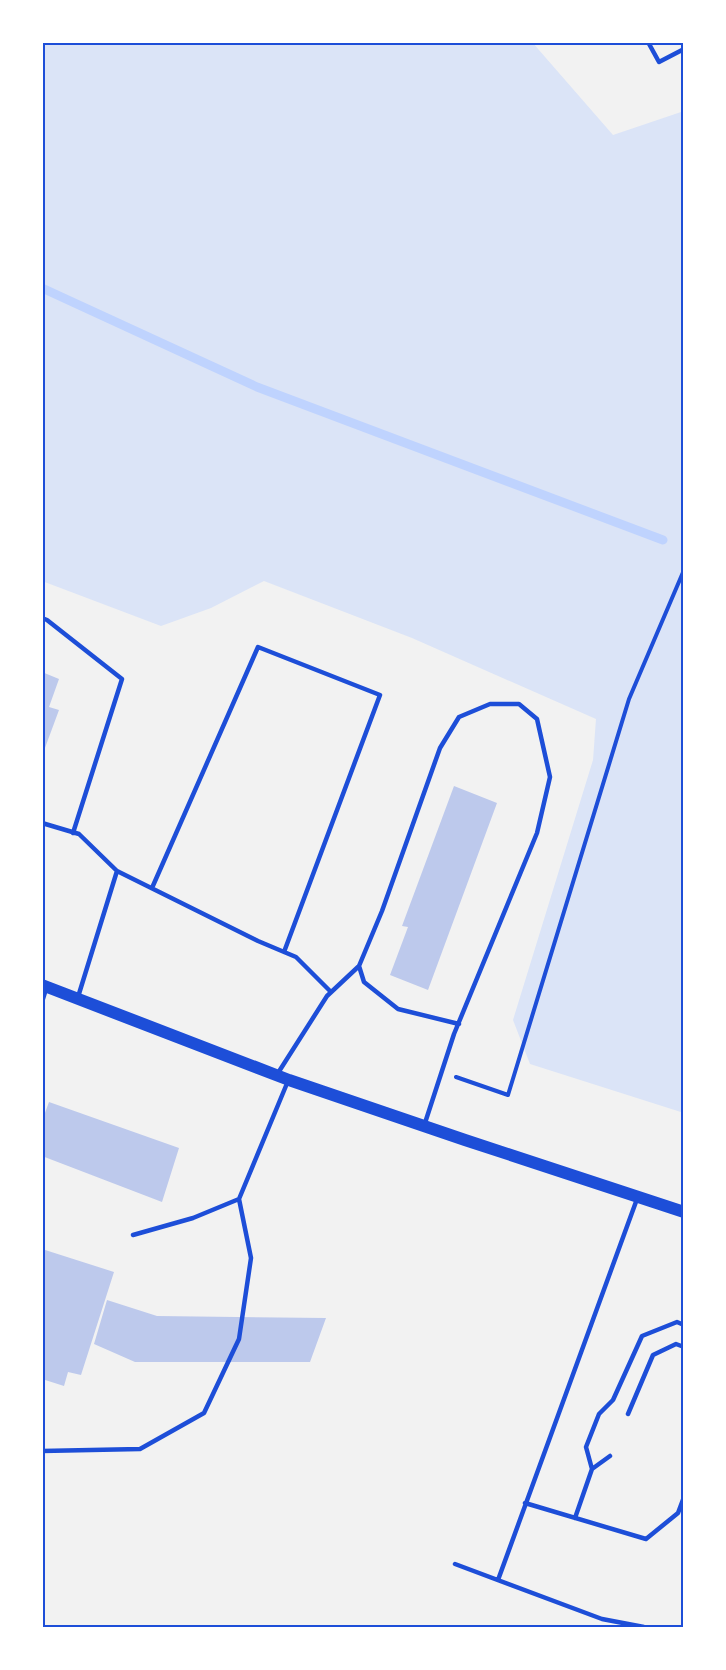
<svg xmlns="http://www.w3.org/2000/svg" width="726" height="1670" font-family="'Sofia Sans Condensed',sans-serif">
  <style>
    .green { fill: #dbe4f7 }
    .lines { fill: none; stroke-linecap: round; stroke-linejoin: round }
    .stream { stroke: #bfd3fe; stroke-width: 9 }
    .building { fill: #bdc9ec }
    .path { stroke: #1d4ed8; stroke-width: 4 }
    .service { stroke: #1d4ed8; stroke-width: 4.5 }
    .secondary { stroke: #1d4ed8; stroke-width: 12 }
    .neatline { fill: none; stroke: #1d4ed8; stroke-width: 2 }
  </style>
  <rect width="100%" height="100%" fill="#f2f2f2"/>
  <path class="green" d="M 42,42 L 532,42 L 613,135 L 684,111 L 684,1113 L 530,1064 L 513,1020 L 593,760 L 596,719 L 412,638 L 264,581 L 211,608 L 161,626 L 42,581 Z"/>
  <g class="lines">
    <path class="stream" d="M 42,288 L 257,387 L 663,540"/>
  </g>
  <path class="building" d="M 42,672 L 59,679 L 49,707 L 59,710 L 42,756 Z
    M 454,786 L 497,803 L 428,990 L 390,975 L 408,927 L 402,926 Z
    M 49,1102 L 179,1148 L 162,1202 L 42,1156 L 42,1121 Z
    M 42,1249 L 114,1272 L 81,1375 L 68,1372 L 64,1386 L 42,1379 Z
    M 107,1300 L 157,1316 L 326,1318 L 310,1362 L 135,1362 L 94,1344 Z"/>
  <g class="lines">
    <path class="path" d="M 456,1077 L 508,1095 L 629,699 L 684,570"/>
    <path class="service" d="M 648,42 L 659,62 L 684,49
      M 42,618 L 47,620 L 122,679 L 73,833
      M 42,823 L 79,834 L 117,871 L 258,941 L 296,957 L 331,992
      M 152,888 L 258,647 L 380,695 L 284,952
      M 359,966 L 364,982 L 398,1009 L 459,1024
      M 78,997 L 117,871
      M 42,1002 L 46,989
      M 278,1073 L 327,996 L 359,966 L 382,911 L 440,748 L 459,717 L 490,704 L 519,704 L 537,719 L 550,777 L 537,833 L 454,1034 L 424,1126
      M 133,1235 L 193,1218 L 239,1199 L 288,1081
      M 628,1414 L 653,1355 L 676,1344 L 684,1347
      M 42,1451 L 140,1449 L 204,1413 L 239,1339 L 251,1258 L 239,1199
      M 592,1469 L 610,1456
      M 525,1503 L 646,1539 L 678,1513 L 684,1497
      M 575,1518 L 592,1469 L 586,1447 L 599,1414 L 613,1400 L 642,1336 L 677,1322 L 684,1325
      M 455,1564 L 602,1619 L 644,1627 L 675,1628
      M 498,1580 L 637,1199"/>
    <path class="secondary" d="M 42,985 L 289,1080 L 465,1140 L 684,1212"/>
  </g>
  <rect width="726" height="1670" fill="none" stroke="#ffffff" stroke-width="87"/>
  <rect x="44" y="44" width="638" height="1582" class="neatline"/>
</svg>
